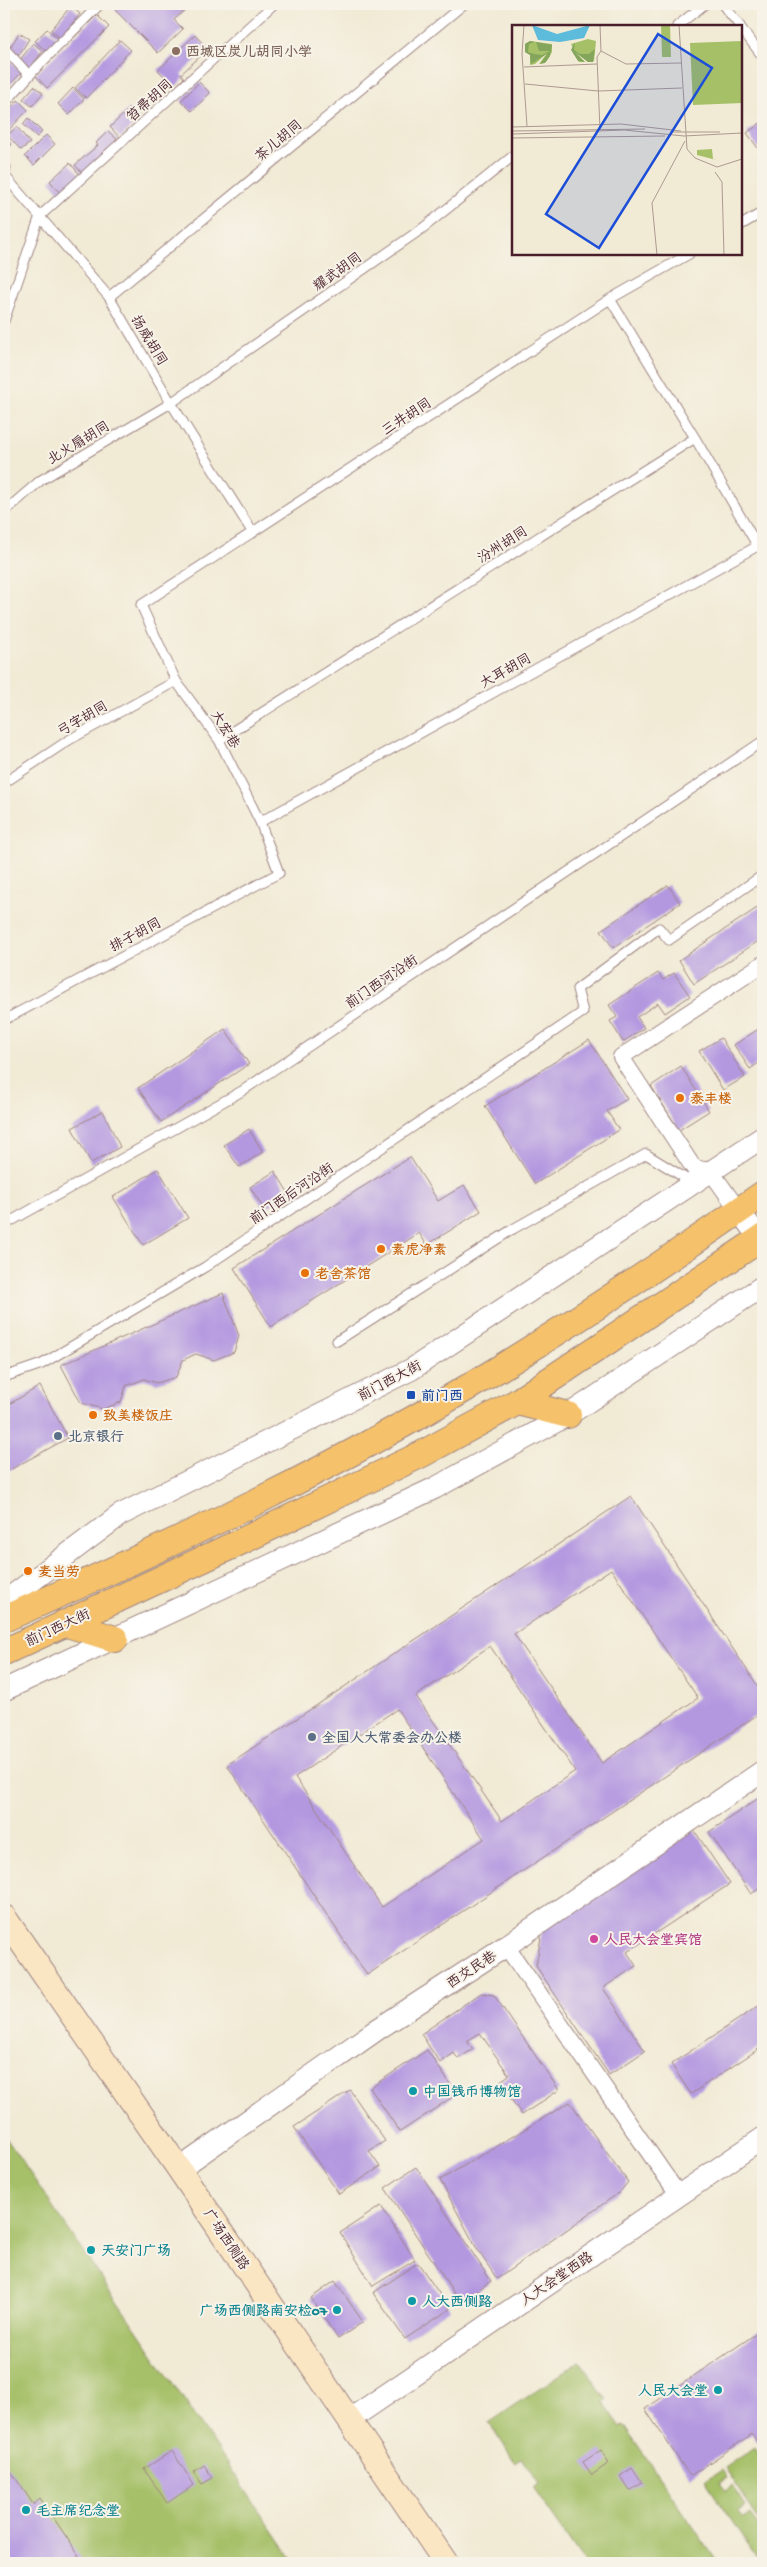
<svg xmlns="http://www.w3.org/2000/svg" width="767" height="2567" font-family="'Gochi Hand','LXGW WenKai TC',sans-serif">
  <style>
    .green { fill: #a5c067; stroke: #787049 }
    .building { fill: #b398e0; fill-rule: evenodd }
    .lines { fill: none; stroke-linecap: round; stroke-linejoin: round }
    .service-casing { stroke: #9e8480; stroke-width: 11 }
    .minor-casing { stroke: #9e8480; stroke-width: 18 }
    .tertiary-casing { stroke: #9e8480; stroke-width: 23 }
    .secondary-casing { stroke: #9e8480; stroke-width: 26 }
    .primary-casing { stroke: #9e8480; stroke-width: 28 }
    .service { stroke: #fff; stroke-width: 9 }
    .minor { stroke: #fff; stroke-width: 16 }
    .tertiary { stroke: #fff; stroke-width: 21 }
    .secondary { stroke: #fbe6c4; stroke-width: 24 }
    .primary { stroke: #f5c16b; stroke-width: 26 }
    .education-dot { fill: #8d6e63; stroke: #f7f3e8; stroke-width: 2 }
    .food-dot { fill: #e8710a; stroke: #f7f3e8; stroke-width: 2 }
    .transit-dot { fill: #1a4fb4; stroke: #f7f3e8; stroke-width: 2 }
    .service-dot { fill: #5c6f8a; stroke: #f7f3e8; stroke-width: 2 }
    .hotel-dot { fill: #d1479c; stroke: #f7f3e8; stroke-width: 2 }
    .culture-dot { fill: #0f9aa8; stroke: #f7f3e8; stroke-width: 2 }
    .labels { text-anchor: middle; stroke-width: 4; stroke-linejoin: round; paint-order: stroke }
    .education-label { font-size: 14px; font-weight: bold; fill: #785e54; stroke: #f7f3e8; text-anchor: start }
    .street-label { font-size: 14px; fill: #4a1f2b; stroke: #f7f3e8 }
    .food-label { font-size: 14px; font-weight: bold; fill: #c56008; stroke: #f7f3e8; text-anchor: start }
    .transit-label { font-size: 14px; font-weight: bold; fill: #164399; stroke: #f7f3e8; text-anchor: start }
    .service-label { font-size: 14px; font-weight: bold; fill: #4e5e75; stroke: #f7f3e8; text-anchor: start }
    .hotel-label { font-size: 14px; font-weight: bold; fill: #b23c85; stroke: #f7f3e8; text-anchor: start }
    .culture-label { font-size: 14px; font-weight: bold; fill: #0d838f; stroke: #f7f3e8; text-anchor: start }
    .inset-road { fill: none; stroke: #ae9991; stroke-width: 1 }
    .view { fill: #1d4ed8; fill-opacity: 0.15; stroke: #1d4ed8; stroke-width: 2.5 }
    .inset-edge { fill: none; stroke: #4a1f2b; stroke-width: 2.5 }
  </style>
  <rect width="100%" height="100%" fill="#f7f3e8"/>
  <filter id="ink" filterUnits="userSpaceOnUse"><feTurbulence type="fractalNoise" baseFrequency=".02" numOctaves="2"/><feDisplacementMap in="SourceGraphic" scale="10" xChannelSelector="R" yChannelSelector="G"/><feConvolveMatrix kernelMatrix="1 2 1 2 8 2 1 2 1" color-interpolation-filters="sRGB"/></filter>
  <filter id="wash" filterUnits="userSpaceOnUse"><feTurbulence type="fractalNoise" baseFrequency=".0096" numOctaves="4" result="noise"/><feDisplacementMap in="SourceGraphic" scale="20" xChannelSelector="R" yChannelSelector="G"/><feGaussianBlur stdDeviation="1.12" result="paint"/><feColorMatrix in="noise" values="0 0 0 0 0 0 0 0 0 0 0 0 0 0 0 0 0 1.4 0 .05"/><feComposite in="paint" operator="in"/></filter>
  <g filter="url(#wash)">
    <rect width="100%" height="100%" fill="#f1ead5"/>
    <path class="green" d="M 4,2135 L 295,2563 L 4,2563 Z
      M 580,2361 L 607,2400 L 604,2403 L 621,2427 L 624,2425 L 718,2563 L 585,2563 L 533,2487 L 539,2483 L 522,2458 L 516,2463 L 489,2423 Z
      M 754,2448 L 763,2462 L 763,2525 L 725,2468 Z
      M 722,2470 L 727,2478 L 719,2483 L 725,2491 L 733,2486 L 746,2506 L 738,2512 L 743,2518 L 751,2513 L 763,2531 L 763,2534 L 757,2539 L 763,2546 L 763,2563 L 760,2563 L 705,2481 Z"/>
    <g id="blocks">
      <path class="building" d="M 122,4 L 191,4 L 174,20 L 183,29 L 158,53 L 115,10 Z
        M 71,6 L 80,14 L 60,38 L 51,30 Z
        M 97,15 L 109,27 L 47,88 L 35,75 Z
        M 47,29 L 58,39 L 46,51 L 35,41 Z
        M 19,33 L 29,39 L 19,55 L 9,49 Z
        M 195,35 L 208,49 L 181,74 L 184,78 L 175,87 L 158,70 Z
        M 120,40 L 131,50 L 86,98 L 75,88 Z
        M 33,43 L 43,51 L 30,68 L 20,60 Z
        M 11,61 L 22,72 L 4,91 L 4,69 Z
        M 199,82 L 210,93 L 192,111 L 181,101 Z
        M 34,86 L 43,93 L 32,106 L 23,99 Z
        M 73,88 L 84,99 L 69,115 L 58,104 Z
        M 18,100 L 28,110 L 6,133 L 4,115 Z
        M 129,109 L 139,119 L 120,138 L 110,127 Z
        M 28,118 L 42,132 L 37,137 L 23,124 Z
        M 763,121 L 763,155 L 747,133 Z
        M 17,127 L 30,143 L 21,150 L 7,135 Z
        M 108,131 L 119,141 L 83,174 L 75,165 L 98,145 L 96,143 Z
        M 4,135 L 11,145 L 4,150 Z
        M 46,135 L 55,144 L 34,165 L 25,156 Z
        M 70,163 L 81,176 L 61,194 L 50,181 Z
        M 668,885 L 680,903 L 613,948 L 601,930 Z
        M 763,904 L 763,938 L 694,984 L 679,960 Z
        M 658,973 L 663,980 L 674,973 L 690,996 L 665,1013 L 658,1003 L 637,1017 L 644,1028 L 623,1042 L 610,1021 L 617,1017 L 609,1005 Z
        M 763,1026 L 763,1060 L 750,1069 L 734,1045 Z
        M 225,1029 L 249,1064 L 161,1122 L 138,1088 Z
        M 721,1038 L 745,1077 L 723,1090 L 699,1051 Z
        M 589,1040 L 627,1099 L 607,1111 L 619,1130 L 535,1184 L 485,1106 Z
        M 681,1066 L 709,1111 L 679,1130 L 651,1086 Z
        M 103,1111 L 120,1147 L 91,1163 L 72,1128 Z
        M 249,1129 L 263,1152 L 239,1167 L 224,1145 Z
        M 410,1157 L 438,1201 L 464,1185 L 481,1211 L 427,1245 L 419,1233 L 271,1327 L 234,1268 Z
        M 158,1169 L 188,1218 L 143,1245 L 113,1197 Z
        M 275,1171 L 289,1194 L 264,1209 L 250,1187 Z
        M 223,1293 L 239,1336 L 234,1352 L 214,1360 L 196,1354 L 183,1360 L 176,1377 L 157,1383 L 144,1379 L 126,1386 L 121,1402 L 103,1409 L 81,1403 L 61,1365 Z
        M 40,1386 L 68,1438 L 4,1473 L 4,1407 Z
        M 631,1496 L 763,1694 L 763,1711 L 367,1975 L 227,1765 ZM 611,1569 L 698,1698 L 602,1763 L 514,1634 ZM 490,1646 L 575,1771 L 502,1821 L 416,1696 ZM 397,1709 L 484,1839 L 382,1907 L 295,1777 Z
        M 763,1795 L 763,1886 L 751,1894 L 709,1832 Z
        M 692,1827 L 730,1884 L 627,1952 L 636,1966 L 603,1988 L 645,2051 L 609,2075 L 536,1966 L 543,1926 Z
        M 481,1993 L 494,1995 L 559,2090 L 522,2115 L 499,2082 L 509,2075 L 480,2033 L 467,2041 L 473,2049 L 458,2059 L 454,2053 L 440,2063 L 421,2034 Z
        M 763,2003 L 763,2046 L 691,2094 L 671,2064 Z
        M 427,2050 L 457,2094 L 400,2132 L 370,2088 Z
        M 350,2090 L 385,2141 L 369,2151 L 380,2167 L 339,2194 L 294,2127 Z
        M 570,2102 L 628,2182 L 620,2192 L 497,2279 L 477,2249 L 440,2180 Z
        M 416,2167 L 491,2281 L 460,2302 L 385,2188 Z
        M 381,2206 L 415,2260 L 373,2286 L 340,2233 Z
        M 418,2263 L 450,2309 L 405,2339 L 373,2293 Z
        M 335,2281 L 363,2322 L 338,2339 L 311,2298 Z
        M 763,2329 L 763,2451 L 752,2434 L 690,2476 L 645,2409 Z
        M 601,2450 L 609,2463 L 592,2475 L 583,2462 Z
        M 172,2451 L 194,2485 L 167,2503 L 144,2469 Z
        M 4,2461 L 33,2504 L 40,2498 L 84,2563 L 4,2563 Z
        M 204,2465 L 213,2478 L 202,2484 L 194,2472 Z
        M 632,2468 L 642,2483 L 630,2491 L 620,2476 Z"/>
    </g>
  </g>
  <g filter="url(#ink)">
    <use href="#blocks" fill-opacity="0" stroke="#9e8480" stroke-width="1"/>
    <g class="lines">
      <defs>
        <path id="service" d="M 722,4 L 740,26
          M 677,26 L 705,4
          M 741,28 L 763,57
          M 4,48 L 29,75
          M 4,104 L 37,67 L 100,4
          M 4,163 L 6,168 L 4,173
          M 4,175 L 109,297 L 171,403 L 253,533
          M 741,225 L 763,212
          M 109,297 L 464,4
          M 610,299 L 695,438
          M 4,321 L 40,216 L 274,4
          M 4,512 L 41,480 L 171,403 L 423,228 L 513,156
          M 219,740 L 695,438 L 757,545
          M 4,783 L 69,740 L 176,681
          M 260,822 L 763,543
          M 4,1020 L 279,873 L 260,822 L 219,740 L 176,681 L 141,605 L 610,299 L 689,254
          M 4,1225 L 242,1091 L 763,741
          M 337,1341 L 513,1229 L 646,1154 L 693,1183
          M 4,1377 L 42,1364 L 205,1267 L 583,1012 L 577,989 L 659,928 L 669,940 L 763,875"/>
        <path id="minor" d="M 739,1211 L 712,1173 L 693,1167 L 621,1057 L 763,964
          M 506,1946 L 678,2194"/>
        <path id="tertiary" d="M 739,1211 L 763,1243
          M 4,1602 L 120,1515 L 412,1369 L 763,1137
          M 4,1690 L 435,1488 L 568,1415 L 763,1286
          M 179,2169 L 378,2029 L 506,1946 L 763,1771
          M 349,2420 L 763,2138"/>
        <path id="secondary" d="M 4,1917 L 179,2169 L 446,2563"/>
        <path id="primary" d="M 517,1402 L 568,1415
          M 4,1619 C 173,1544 342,1465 500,1368 C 589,1313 677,1254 763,1194
          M 64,1623 L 115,1639
          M 4,1652 L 238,1543 L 422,1454 L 517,1402 L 763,1237"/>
      </defs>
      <use href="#service" class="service-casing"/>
      <use href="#minor" class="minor-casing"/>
      <use href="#tertiary" class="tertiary-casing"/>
      <use href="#secondary" class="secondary-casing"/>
      <use href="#primary" class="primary-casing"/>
      <use href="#service" class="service"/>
      <use href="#minor" class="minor"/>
      <use href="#tertiary" class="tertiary"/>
      <use href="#secondary" class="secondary"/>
      <use href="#primary" class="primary"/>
    </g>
  </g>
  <circle class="education-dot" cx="176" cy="51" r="5"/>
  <g class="food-dot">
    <circle cx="680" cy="1098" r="5"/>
    <circle cx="381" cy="1249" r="5"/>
    <circle cx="305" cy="1273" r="5"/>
    <circle cx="93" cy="1415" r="5"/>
    <circle cx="28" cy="1571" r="5"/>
  </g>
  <rect class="transit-dot" x="406" y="1390" width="10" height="10" rx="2.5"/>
  <g class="service-dot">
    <circle cx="58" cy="1436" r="5"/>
    <circle cx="312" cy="1737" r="5"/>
  </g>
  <circle class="hotel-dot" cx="594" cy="1939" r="5"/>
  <g class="culture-dot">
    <circle cx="413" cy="2091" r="5"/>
    <circle cx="91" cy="2250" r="5"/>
    <circle cx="412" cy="2301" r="5"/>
    <circle cx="337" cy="2310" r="5"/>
    <circle cx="718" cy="2390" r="5"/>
    <circle cx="26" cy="2510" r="5"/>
  </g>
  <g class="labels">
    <g class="education-label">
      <text x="186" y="56">西城区炭儿胡同小学</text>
    </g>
    <g class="street-label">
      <text transform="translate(149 100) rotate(-42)" y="5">笤帚胡同</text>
      <text transform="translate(278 140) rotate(-40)" y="5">茶儿胡同</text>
      <text transform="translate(337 271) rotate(-35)" y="5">耀武胡同</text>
      <text transform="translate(150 340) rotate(59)" y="5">扬威胡同</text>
      <text transform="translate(406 416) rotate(-33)" y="5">三井胡同</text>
      <text transform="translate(78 442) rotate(-31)" y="5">北火扇胡同</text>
      <text transform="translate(502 544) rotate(-32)" y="5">汾州胡同</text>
      <text transform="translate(505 670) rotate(-29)" y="5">大耳胡同</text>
      <text transform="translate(82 718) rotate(-30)" y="5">弓字胡同</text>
      <text transform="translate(226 729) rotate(58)" y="5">大宏巷</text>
      <text transform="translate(135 934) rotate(-28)" y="5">排子胡同</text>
      <text transform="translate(381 981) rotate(-34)" y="5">前门西河沿街</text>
      <text transform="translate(291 1193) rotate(-34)" y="5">前门西后河沿街</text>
      <text transform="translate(389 1380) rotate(-28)" y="5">前门西大街</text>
      <text transform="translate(57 1627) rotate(-25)" y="5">前门西大街</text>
      <text transform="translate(471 1969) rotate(-33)" y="5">西交民巷</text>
      <text transform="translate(227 2239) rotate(56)" y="5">广场西侧路</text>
      <text transform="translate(556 2278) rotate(-34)" y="5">人大会堂西路</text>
    </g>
    <g class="food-label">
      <text x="690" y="1103">泰丰楼</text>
      <text x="391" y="1254">素虎净素</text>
      <text x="315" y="1278">老舍茶馆</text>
      <text x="103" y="1420">致美楼饭庄</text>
      <text x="38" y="1576">麦当劳</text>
    </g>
    <g class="transit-label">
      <text x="421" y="1400">前门西</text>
    </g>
    <g class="service-label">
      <text x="68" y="1441">北京银行</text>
      <text x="322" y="1742">全国人大常委会办公楼</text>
    </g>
    <g class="hotel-label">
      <text x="604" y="1944">人民大会堂宾馆</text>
    </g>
    <g class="culture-label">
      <text x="423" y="2096">中国钱币博物馆</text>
      <text x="101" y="2255">天安门广场</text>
      <text x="422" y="2306">人大西侧路</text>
      <text x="327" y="2315" text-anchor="end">广场西侧路南安检07</text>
      <text x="708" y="2395" text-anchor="end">人民大会堂</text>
      <text x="36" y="2515">毛主席纪念堂</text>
    </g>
  </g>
  <g transform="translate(512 25)">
    <rect width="230" height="230" fill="#f1ead5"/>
    <path d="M 149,0 L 158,0 L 159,32 L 150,32 ZM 76,14 L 84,16 L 82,36 L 76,37 L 63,27 L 73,37 L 67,37 L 59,19 ZM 18,16 L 40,19 L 40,27 L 34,37 L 27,39 L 35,28 L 23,39 L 18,40 L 18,30 L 13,27 L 13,19 ZM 230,16 L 230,78 L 181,80 L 178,18 ZM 200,124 L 201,134 L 208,136 L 185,130 L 185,125 Z" fill="#a5c067"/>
    <path d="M 18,16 L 23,17 L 17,19 L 16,27 L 22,29 L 30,30 L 38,26 L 27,26 L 24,17 L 40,20 L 38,31 L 33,38 L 28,39 L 36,28 L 19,39 L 18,30 L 13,27 L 13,19 ZM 63,17 L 62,25 L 68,29 L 77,29 L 83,24 L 81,37 L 76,37 L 63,27 L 73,37 L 66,36 L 59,25 Z" fill="#84a65c"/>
    <path d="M 20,0 L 45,9 L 78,0 L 72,13 L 48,17 L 26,15 Z" fill="#5dbbdb"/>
    <path class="inset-road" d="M 12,0 L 10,29 L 15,101M 88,0 L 89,26 L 85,32 L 88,105M 167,0 L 175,124 L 183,133 L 205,142 L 230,134M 89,26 L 114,39 L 169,38M 12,42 L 85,39M 13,59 L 86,66 L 170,63M 0,102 L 109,99 L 169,106M 0,106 L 133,104M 160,107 L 208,107M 0,109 L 112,105 L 172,111 L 230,108M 0,113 L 153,111M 203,147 L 210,157 L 212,230M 145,230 L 140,178 L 173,116"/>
    <path class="view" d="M 146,9 L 200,43 L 87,223 L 34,189 Z"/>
    <rect width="230" height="230" class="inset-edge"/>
  </g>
  <rect width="767" height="2567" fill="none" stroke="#f7f3e8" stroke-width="20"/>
</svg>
